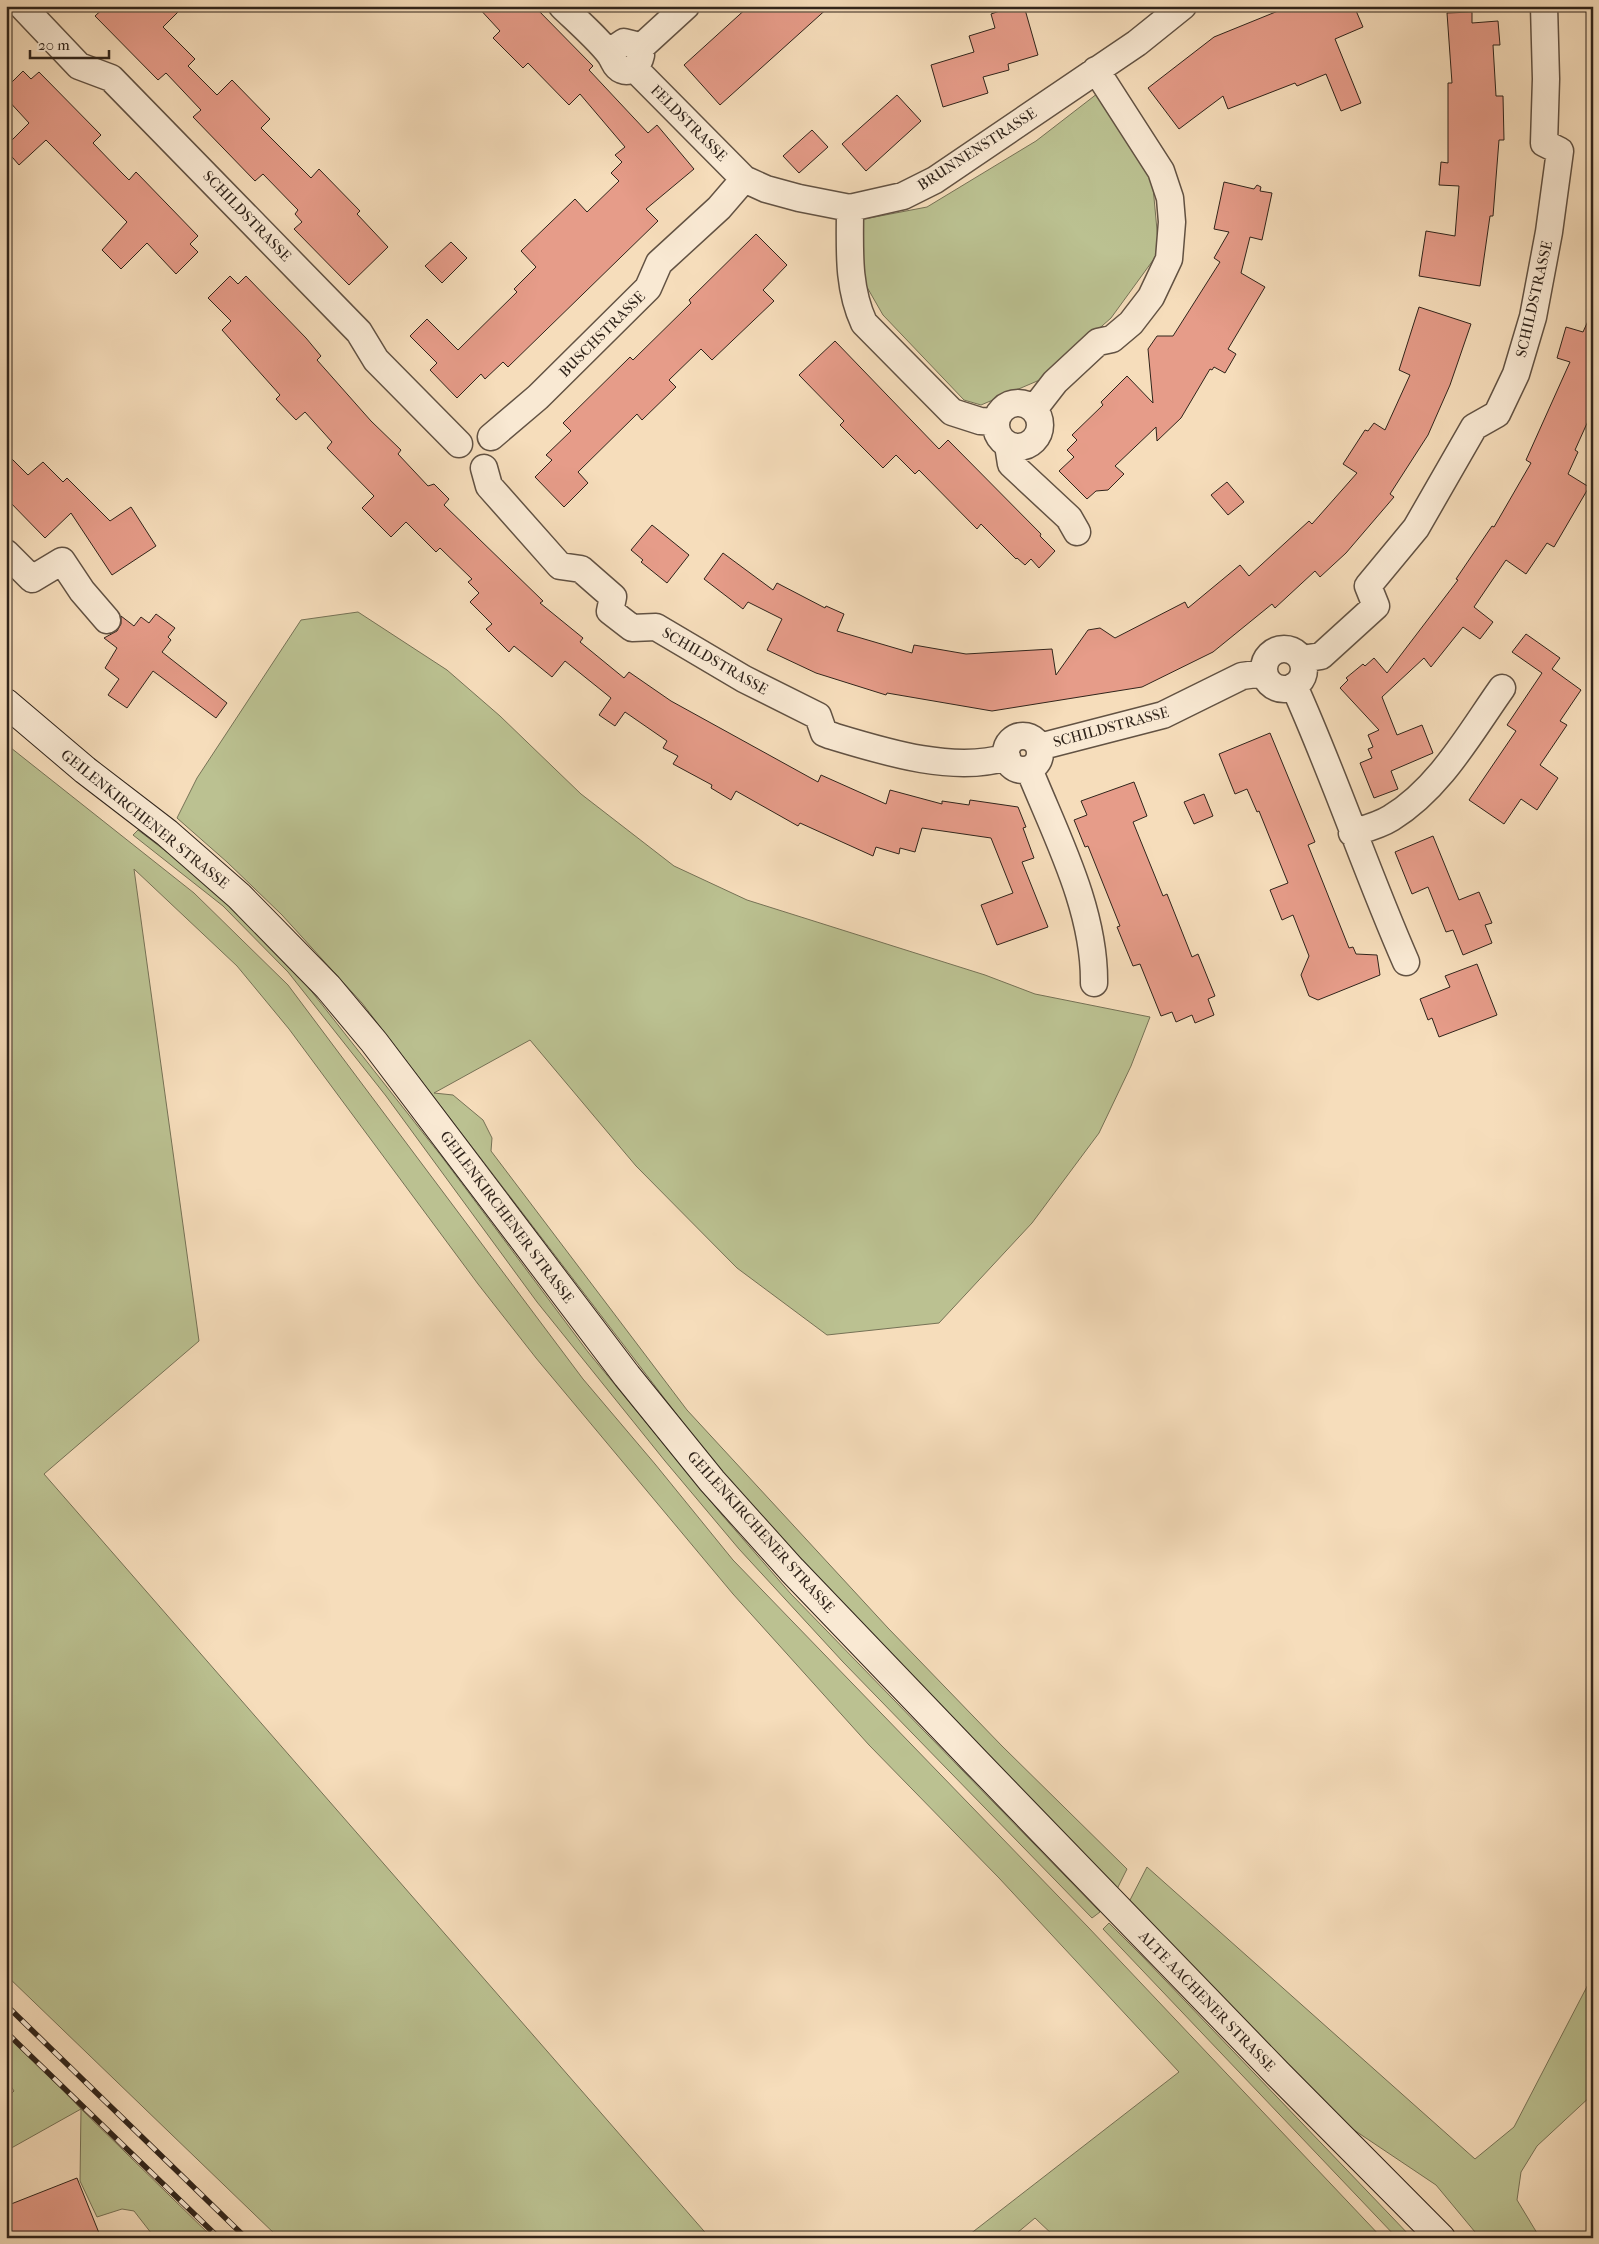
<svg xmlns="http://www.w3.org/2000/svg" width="1599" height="2244" font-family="'IM FELL French Canon',serif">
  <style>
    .green { fill: #bbc191; stroke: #767256 }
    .building { fill: #e69c89; stroke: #30241b }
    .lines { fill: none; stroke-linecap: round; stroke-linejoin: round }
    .minor-casing { stroke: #625243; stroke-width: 29 }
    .secondary-casing { stroke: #30241b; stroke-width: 30 }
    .minor { stroke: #f9e9d3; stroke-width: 26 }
    .secondary { stroke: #f9e9d3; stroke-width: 28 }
    .rail-casing { stroke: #30241b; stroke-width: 5.5 }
    .rail { stroke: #f9e9d3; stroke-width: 4; stroke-dasharray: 11; stroke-linecap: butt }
    .labels { text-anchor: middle; stroke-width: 5; stroke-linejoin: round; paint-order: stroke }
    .street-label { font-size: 15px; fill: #30241b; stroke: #f9e9d3 }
  </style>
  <rect width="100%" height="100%" fill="#f6ddbb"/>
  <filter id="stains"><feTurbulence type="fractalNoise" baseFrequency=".004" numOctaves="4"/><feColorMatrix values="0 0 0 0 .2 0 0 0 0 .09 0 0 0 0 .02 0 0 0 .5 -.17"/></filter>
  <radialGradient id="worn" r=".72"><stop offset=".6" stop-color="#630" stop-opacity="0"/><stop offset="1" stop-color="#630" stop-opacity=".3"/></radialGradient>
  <path class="green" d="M 1102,90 L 1152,176 L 1159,252 L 1111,318 L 1042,379 L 981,405 L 964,400 L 883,315 L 860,275 L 859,220 L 927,207 L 1036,141 Z
    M 358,612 L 447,670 L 500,716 L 581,794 L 674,866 L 747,900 L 985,975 L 1035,994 L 1150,1017 L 1131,1066 L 1099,1133 L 1032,1223 L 939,1323 L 827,1335 L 737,1268 L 636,1166 L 530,1040 L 434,1093 L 453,1095 L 483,1120 L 492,1138 L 491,1151 L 687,1410 L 888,1628 L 1002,1746 L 1127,1869 L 1116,1891 L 815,1577 L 720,1471 L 362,1003 L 282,915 L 227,862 L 177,818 L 197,778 L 301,620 Z
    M 6,744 L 194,893 L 288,985 L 583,1379 L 655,1464 L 733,1560 L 1088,1927 L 1382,2238 L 1056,2238 L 1035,2218 L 1011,2238 L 965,2238 L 1179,2072 L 999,1878 L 869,1745 L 733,1594 L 536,1358 L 478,1284 L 289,1029 L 237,966 L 134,869 L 199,1341 L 44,1474 L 710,2238 L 279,2238 L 6,1975 Z
    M 138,830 L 193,872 L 231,906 L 294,969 L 442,1157 L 588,1352 L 722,1515 L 791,1594 L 1100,1912 L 1092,1918 L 843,1662 L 739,1549 L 665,1461 L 537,1302 L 386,1096 L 288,972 L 223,906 L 133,835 Z
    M 1147,1867 L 1475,2159 L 1514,2127 L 1593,1975 L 1593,2094 L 1537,2146 L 1521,2172 L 1517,2200 L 1540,2238 L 1480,2238 L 1436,2185 L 1351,2128 L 1292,2072 L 1129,1902 Z
    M 1109,1923 L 1142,1956 L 1412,2238 L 1397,2238 L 1103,1929 Z
    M 6,2030 L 81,2109 L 213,2238 L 155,2238 L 134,2211 L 122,2209 L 97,2217 L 80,2181 L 81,2109 L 6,2151 L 6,2099 L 14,2091 L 6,2079 Z"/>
  <path class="building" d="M 106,6 L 184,6 L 163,27 L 195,59 L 188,66 L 217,95 L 232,80 L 270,119 L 261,128 L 311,178 L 319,169 L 360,211 L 357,214 L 388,247 L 349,285 L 294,229 L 302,222 L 295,214 L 298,210 L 263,174 L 255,181 L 193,117 L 201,110 L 166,73 L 158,80 L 95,16 Z
    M 477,6 L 534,6 L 593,66 L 589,70 L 648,133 L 657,125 L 694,169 L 646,209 L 658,221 L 508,367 L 503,362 L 485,379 L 481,374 L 457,398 L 430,370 L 437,363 L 410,336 L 427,319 L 458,350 L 517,292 L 514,289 L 536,267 L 521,251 L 575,199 L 587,212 L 619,181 L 611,173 L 622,162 L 615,155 L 625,147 L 580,94 L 569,105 L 528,63 L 523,68 L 493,38 L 500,31 Z
    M 749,6 L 830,6 L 720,105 L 684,65 Z
    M 1014,6 L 1024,6 L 1038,55 L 1008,64 L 1009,70 L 983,77 L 988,93 L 943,107 L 931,65 L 974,52 L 969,36 L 995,28 L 991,14 Z
    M 1276,6 L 1354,6 L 1363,27 L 1335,39 L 1361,103 L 1341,111 L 1326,74 L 1297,86 L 1295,83 L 1228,109 L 1223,96 L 1179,129 L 1148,88 L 1214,37 L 1278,11 Z
    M 1472,12 L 1472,23 L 1498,21 L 1500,45 L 1493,45 L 1496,96 L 1503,96 L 1504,140 L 1499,140 L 1493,216 L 1490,216 L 1480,286 L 1419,276 L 1426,231 L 1455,236 L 1459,186 L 1439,185 L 1441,162 L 1448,163 L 1448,83 L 1452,83 L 1447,13 Z
    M 23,71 L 31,79 L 39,72 L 101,135 L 93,143 L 121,172 L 129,180 L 136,172 L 198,236 L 190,244 L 198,252 L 176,274 L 147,243 L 121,269 L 102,250 L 127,222 L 46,140 L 19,165 L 6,150 L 6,146 L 29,123 L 6,98 L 6,88 Z
    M 897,95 L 921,121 L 866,171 L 842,144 Z
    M 812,130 L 828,147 L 799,173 L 783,156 Z
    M 1224,182 L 1254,189 L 1257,185 L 1261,187 L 1260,191 L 1272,193 L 1262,240 L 1250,237 L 1241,273 L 1265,287 L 1228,349 L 1236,354 L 1225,373 L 1214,367 L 1212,370 L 1210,369 L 1181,418 L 1157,441 L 1156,427 L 1115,466 L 1124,474 L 1108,490 L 1096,491 L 1087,499 L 1059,471 L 1074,457 L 1067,450 L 1077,440 L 1072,435 L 1103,405 L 1101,402 L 1127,376 L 1153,403 L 1148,349 L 1157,336 L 1173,336 L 1220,262 L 1214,258 L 1229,232 L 1214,229 Z
    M 756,234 L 787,265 L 763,290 L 774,301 L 712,360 L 701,349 L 669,380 L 676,387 L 642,420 L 637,414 L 578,472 L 588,483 L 564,507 L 535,477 L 552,460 L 546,455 L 571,431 L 563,423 L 630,357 L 633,360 L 691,303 L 689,300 Z
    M 451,242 L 467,258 L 442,283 L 425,266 Z
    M 230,276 L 238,284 L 246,276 L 306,338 L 321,356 L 317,360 L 371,421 L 401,450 L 398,454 L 428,486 L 434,484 L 449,499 L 444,505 L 543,601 L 540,603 L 583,638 L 580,642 L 624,678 L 629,672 L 671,701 L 818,782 L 821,775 L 886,804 L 890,790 L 942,804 L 942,801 L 969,805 L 970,800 L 1018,807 L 1026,827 L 1023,828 L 1034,858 L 1022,862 L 1048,927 L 997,945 L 981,905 L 1013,893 L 991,838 L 922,828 L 915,852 L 900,848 L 899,854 L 876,847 L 873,856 L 800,823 L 798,826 L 736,791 L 731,800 L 711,788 L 712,785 L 673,764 L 678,756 L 663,748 L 667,741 L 625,712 L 615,726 L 599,715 L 611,698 L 565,661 L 552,677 L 514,646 L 509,652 L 486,629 L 492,624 L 470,602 L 479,593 L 468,582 L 472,579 L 440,548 L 436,552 L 406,522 L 391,537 L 362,508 L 374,496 L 327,448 L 332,442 L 305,412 L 296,420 L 276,399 L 280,395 L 222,330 L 231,321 L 208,298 Z
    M 1419,307 L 1471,324 L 1450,385 L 1428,435 L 1390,494 L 1394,497 L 1346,553 L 1320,577 L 1315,571 L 1275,608 L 1272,604 L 1213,652 L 1142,687 L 992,711 L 887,693 L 886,695 L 816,673 L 767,650 L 782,619 L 748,602 L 743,609 L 704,579 L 723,553 L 773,590 L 777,583 L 825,608 L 826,606 L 844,614 L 837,631 L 912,653 L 914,645 L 966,654 L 1052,649 L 1056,675 L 1088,630 L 1100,628 L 1115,638 L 1185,602 L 1188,608 L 1240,565 L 1249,576 L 1309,521 L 1312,524 L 1357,473 L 1343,464 L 1365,430 L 1368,431 L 1374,423 L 1385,430 L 1410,375 L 1399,370 Z
    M 1593,310 L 1593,410 L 1575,450 L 1578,452 L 1568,474 L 1589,487 L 1554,547 L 1547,543 L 1526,574 L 1506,560 L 1474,607 L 1493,622 L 1480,639 L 1463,627 L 1431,667 L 1424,658 L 1382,697 L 1397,735 L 1422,725 L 1433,753 L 1391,771 L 1398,789 L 1374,798 L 1360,763 L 1372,758 L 1368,749 L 1373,747 L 1368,735 L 1379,730 L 1340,688 L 1348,680 L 1346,678 L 1363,664 L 1365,666 L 1374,658 L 1387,673 L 1458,580 L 1456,579 L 1492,526 L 1494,527 L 1531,463 L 1526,460 L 1570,362 L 1557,358 L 1566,327 L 1583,332 Z
    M 835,341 L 939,449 L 948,440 L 1041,534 L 1040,536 L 1055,551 L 1039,568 L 1031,559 L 1025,565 L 1017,558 L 1016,559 L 981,524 L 977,529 L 919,470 L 915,474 L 896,455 L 883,468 L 840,425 L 844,421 L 799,375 Z
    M 6,453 L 28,475 L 43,462 L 63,482 L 67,478 L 110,521 L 131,507 L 156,546 L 112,575 L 71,513 L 45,538 L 6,498 Z
    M 1227,482 L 1244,502 L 1228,515 L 1211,495 Z
    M 652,525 L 689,555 L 667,583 L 641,562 L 643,560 L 631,550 Z
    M 156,614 L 175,628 L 168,637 L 171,640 L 162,652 L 227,703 L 216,718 L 153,671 L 127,708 L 108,695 L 119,679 L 105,668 L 117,648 L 104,638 L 117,631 L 121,624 L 121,616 L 134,626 L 141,617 L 149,623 Z
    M 1526,634 L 1560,658 L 1552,669 L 1581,690 L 1560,721 L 1567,725 L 1540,765 L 1558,778 L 1537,810 L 1521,799 L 1504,824 L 1469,800 L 1516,731 L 1507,725 L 1542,673 L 1512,652 Z
    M 1270,733 L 1315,842 L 1308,845 L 1349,948 L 1353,947 L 1356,954 L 1377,955 L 1380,975 L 1318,1000 L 1309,996 L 1301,975 L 1309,956 L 1293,915 L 1282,920 L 1270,890 L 1288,883 L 1259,811 L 1257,812 L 1247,789 L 1235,794 L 1219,754 Z
    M 1134,782 L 1147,816 L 1133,822 L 1163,896 L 1167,894 L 1192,957 L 1198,954 L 1215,996 L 1208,999 L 1214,1015 L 1195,1023 L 1192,1015 L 1176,1022 L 1172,1012 L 1161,1016 L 1140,964 L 1133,966 L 1117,927 L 1120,926 L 1088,846 L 1085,847 L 1074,820 L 1087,815 L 1081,801 Z
    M 1204,794 L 1213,816 L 1194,824 L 1184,802 Z
    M 1433,836 L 1459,900 L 1479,892 L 1492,923 L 1485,925 L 1492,943 L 1463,955 L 1453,930 L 1446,932 L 1428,887 L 1412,894 L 1395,852 Z
    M 1477,964 L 1497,1015 L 1439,1037 L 1432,1018 L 1428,1020 L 1420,999 L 1450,987 L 1445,976 Z
    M 77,2178 L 101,2238 L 6,2238 L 6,2206 Z"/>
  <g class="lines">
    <defs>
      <path id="minor" d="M 22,6 L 79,66 L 111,78 L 359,332 L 376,360 L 459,444
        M 562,6 C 574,18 605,45 612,58 C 615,63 615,67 622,70 C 632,74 639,64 641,55 L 636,45 L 624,42 L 615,48 L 612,57
        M 639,49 L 686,6
        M 634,68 L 744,179 L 766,189 L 799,198 L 850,208 L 903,196 L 935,180 L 1137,43 L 1183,6
        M 850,208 C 850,248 847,286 864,323 L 952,412 L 980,421 L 996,422
        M996 425a22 22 0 1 1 44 0a22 22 0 1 1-44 0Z
        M 1034,409 L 1055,382 L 1098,342 L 1112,339 L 1131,323 L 1151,297 L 1169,259 L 1172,222 L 1170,198 L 1161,171 L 1096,70
        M 491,437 L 538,397 L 648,288 L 659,263 L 719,208 L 744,179
        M 1008,445 L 1011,464 L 1069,518 L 1077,532
        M 484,468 L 489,486 L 560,566 L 581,569 L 613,597 L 610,611 L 632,628 L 656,627 L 744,679 L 818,716 L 824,733 L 829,735 C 882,751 953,774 1007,757
        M 6,553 L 32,579 L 62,561 L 82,591 L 107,620
        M1264 669a20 20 0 1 1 40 0a20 20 0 1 1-40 0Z
        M 1302,659 L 1321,656 L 1376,606 L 1368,586 L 1416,528 L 1474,427 L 1497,414 L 1516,374 L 1533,317 L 1549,232 L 1560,151 L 1544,143 L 1546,79 L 1544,6
        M 1294,686 C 1335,777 1366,871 1406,962
        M1006 753a17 17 0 1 1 34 0a17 17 0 1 1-34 0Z
        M 1039,747 L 1163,715 L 1242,676 L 1264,673
        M 1029,769 C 1056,836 1095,909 1094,983
        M 1352,833 C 1365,829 1380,825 1391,818 C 1440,788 1470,733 1502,688"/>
      <path id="secondary" d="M 6,703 L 85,770 L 167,833 L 239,896 L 328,987 L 374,1042 L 627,1376 L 712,1481 L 792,1570 L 976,1762 L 1278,2074 L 1441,2238"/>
    </defs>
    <use href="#minor" class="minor-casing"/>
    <use href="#secondary" class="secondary-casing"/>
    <use href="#minor" class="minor"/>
    <use href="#secondary" class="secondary"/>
    <defs>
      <path id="rail" d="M 6,2005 L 246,2238
        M 6,2032 L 219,2238"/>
    </defs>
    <use href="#rail" class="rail-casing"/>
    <use href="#rail" class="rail"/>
  </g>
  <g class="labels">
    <g class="street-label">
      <text transform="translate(689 123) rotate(45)" y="5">FELDSTRASSE</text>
      <text transform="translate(977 149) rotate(-33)" y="5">BRUNNENSTRASSE</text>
      <text transform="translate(247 216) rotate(46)" y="5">SCHILDSTRASSE</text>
      <text transform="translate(1534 299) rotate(-77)" y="5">SCHILDSTRASSE</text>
      <text transform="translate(602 334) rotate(-45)" y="5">BUSCHSTRASSE</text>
      <text transform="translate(715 661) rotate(30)" y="5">SCHILDSTRASSE</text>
      <text transform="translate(1111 727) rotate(-15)" y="5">SCHILDSTRASSE</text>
      <text transform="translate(145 819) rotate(39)" y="5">GEILENKIRCHENER STRASSE</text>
      <text transform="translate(507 1217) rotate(53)" y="5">GEILENKIRCHENER STRASSE</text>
      <text transform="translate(761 1532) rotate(48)" y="5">GEILENKIRCHENER STRASSE</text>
      <text transform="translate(1207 2001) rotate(46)" y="5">ALTE AACHENER STRASSE</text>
    </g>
  </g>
  <rect width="1599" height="2244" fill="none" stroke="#f6ddbb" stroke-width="25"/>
  <rect x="8" y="8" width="1584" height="2229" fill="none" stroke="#30241b" stroke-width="2.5"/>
  <rect x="12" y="12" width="1574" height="2219" fill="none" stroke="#30241b"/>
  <path d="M30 50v8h79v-8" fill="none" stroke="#30241b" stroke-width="2.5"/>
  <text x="38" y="50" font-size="15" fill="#30241b" stroke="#f9e9d3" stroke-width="4" paint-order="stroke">20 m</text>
  <rect width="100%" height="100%" filter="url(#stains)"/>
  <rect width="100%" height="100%" fill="url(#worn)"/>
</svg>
